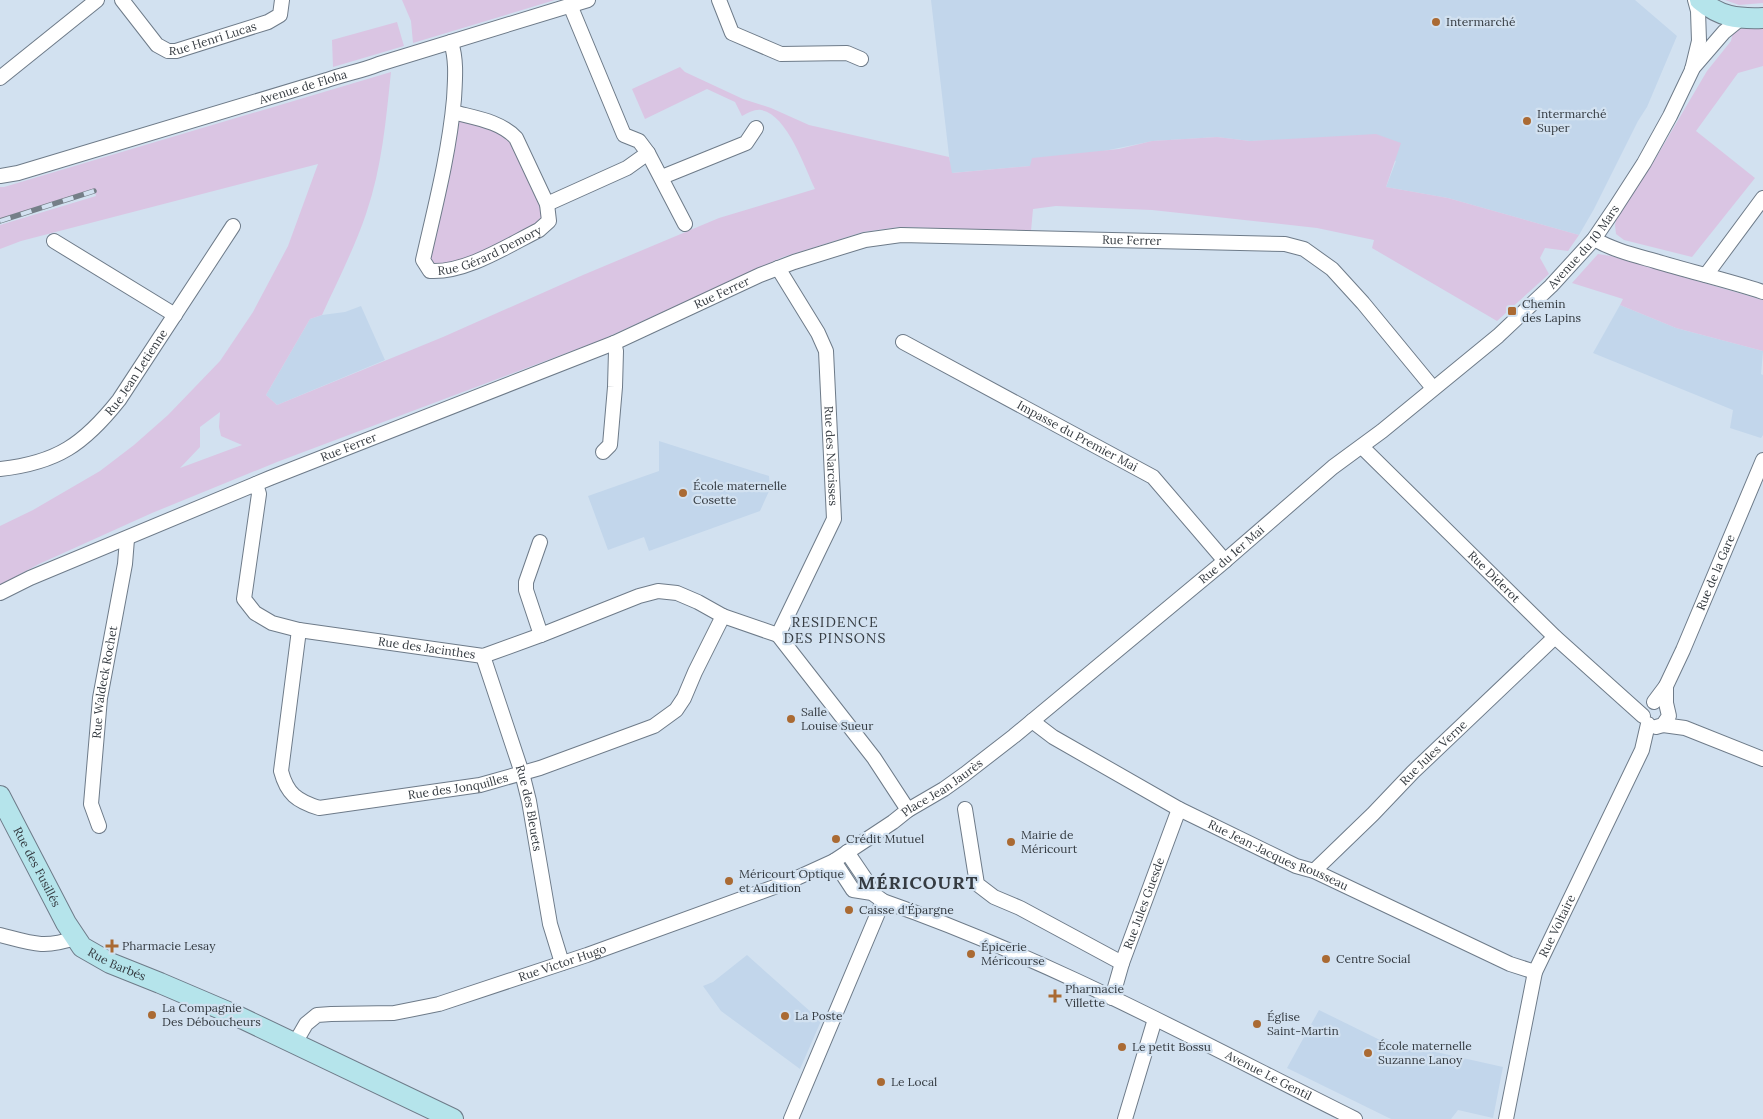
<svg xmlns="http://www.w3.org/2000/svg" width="1763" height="1119" font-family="Lora,serif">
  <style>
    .built { fill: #c2d6eb }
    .green { fill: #dac5e3; fill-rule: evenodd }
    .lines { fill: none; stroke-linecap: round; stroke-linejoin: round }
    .street-casing { stroke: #6e7b89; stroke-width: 16 }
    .secondary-casing { stroke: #6e7b89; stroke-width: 22 }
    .street { stroke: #fff; stroke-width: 14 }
    .secondary { stroke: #b5e4eb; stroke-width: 20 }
    .rail-casing { stroke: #757f88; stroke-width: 5.5 }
    .rail { stroke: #d2e1f0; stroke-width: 4; stroke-dasharray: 11; stroke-linecap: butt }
    .poi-dot { fill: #aa6a33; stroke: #d2e1f0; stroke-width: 2 }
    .labels { text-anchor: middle; stroke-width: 4.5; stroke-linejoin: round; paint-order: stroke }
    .poi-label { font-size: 12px; fill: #353b41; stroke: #d2e1f0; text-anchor: start }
    .street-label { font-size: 12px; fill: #353b41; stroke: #d2e1f0 }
    .neighbourhood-label { font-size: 14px; letter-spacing: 1px; fill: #353b41; stroke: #d2e1f0 }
    .district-label { font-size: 18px; font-weight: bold; letter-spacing: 1px; fill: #353b41; stroke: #d2e1f0 }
  </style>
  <rect width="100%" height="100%" fill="#d2e1f0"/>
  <path class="built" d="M 931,0 L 1635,0 L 1677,36 L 1647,107 L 1638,121 L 1594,209 L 1579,235 L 1448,198 L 1386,187 L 1396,161 L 1308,139 L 1250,141 L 1217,137 L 1153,141 L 1030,166 L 951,173 Z
    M 1620,305 L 1676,328 L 1763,351 L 1761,374 L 1763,375 L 1763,435 L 1761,438 L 1730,428 L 1733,410 L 1593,353 Z
    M 361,306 L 385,360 L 277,405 L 266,395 L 310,319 L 322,315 L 345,312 Z
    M 659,441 L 769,476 L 770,489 L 760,511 L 649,551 L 644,537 L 608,550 L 588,496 L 659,471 Z
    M 747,955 L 821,1021 L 800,1069 L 721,1011 L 703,986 L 713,982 Z
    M 1319,1010 L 1378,1039 L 1503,1067 L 1493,1118 L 1458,1110 L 1451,1119 L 1391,1119 L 1287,1068 Z"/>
  <path class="green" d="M 402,0 L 555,0 L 413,43 L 411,21 Z
    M 1725,0 L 1763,0 L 1763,3 L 1739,5 Z
    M 397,22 L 404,46 L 333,67 L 332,40 Z
    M 1763,25 L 1763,66 L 1738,73 L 1696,131 L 1755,178 L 1692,257 L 1624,240 L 1616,234 L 1615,225 L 1617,215 L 1651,166 L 1707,71 L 1731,41 L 1733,32 L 1746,27 Z
    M 680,67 L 685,72 L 743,99 L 771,108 L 809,125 L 949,157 L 952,173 L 1030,166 L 1032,158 L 1119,149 L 1152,141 L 1217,137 L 1250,141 L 1376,134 L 1401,143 L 1386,187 L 1448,198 L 1579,235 L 1568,251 L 1545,248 L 1540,258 L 1549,274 L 1497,321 L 1372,248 L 1374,240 L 1317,228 L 1152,210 L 1056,206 L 1033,209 L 1031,231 L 899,227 L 863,232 L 783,257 L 601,340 L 277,462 L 152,513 L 39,564 L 0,585 L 0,526 L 33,510 L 100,471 L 134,445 L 168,415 L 220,361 L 253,312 L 288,246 L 318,164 L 21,241 L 0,249 L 0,225 L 96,196 L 94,189 L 0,219 L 0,187 L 4,187 L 391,72 C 386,119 382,168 366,214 C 354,249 337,282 322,315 L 310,319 L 266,395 L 277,405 L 443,337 L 583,275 L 719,218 L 815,189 C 805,168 787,114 761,110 C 755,109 748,113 742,116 L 735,102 L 707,89 L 645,119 L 632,89 ZM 220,412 L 219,427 L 221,436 L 242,445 L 180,468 L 200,447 L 200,427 Z
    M 453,112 L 509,130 L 549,221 L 443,272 L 423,260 Z
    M 1598,254 L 1611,256 L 1763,300 L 1763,351 L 1676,328 L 1620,305 L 1623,299 L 1572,283 Z"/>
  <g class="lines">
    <defs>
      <g id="street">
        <path id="s1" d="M 122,0 L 157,45 L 168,51 L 176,51 L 268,22 L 280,15 L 282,0"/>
        <path d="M 719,0 L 732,33 L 781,54 L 847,53 L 861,59"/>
        <path d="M 570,5 L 624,135 L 639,141 L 648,153 L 685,224"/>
        <path id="s2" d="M 451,42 C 457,61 455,80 454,99 C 449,154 435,207 423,260 L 430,271 C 466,273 507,246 539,230 L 549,221 L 547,204 L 516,138 C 500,121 475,118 453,112"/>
        <path d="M 1692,69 L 1724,32 L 1740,19"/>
        <path d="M 0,78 L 97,0"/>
        <path id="s3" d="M 0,176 L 18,173 L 327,80 C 344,74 362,71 379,64 L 588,0"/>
        <path d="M 662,177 L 746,143 L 756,128"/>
        <path d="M 547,204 L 627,168 L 648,153"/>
        <path d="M 1594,239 C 1613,250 1634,255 1655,261 C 1691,272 1727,280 1763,292"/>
        <path d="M 54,241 L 175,315"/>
        <path id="s4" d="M 778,268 L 818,333 L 826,351 L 834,519 L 778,635 L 874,758 L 908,810"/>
        <path d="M 1706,275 L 1763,198"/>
        <path id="s5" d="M 903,342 L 1153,477 L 1225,561"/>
        <path id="s6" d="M 1362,447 L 1555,637 L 1643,716"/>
        <path d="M 603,452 L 610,445 L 615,387 L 616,351 L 614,343"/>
        <path id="s7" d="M 0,469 C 57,463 84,444 119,400 L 233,226"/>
        <path id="s8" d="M 256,484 L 259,494 L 244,599 L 255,613 L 272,623 L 299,630 L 483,656 L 541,635 L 639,596 L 658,591 L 677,593 L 698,602 L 723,616 L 778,635"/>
        <path d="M 540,542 L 526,582 L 526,590 L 541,635"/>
        <path id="s9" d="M 0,593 L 30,578 L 270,478 L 614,343 L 760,275 L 794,262 L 865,240 L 901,235 L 1285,244 L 1304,249 L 1332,269 L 1363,303 L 1433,388"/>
        <path id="s10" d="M 299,630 L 281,771 C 287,794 297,801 319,808 L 480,785 L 540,768 L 654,726 L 676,710 L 684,698 L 695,672 L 723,616"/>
        <path id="s11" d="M 483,656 L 522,773 L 529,801 L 550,924 L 562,963"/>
        <path id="s12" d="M 1654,702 L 1666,686 L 1683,650 L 1763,460"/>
        <path id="s13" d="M 1032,721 L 1053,737 L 1179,809 L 1296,866 L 1314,871 L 1510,964 L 1535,972"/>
        <path d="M 1663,725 L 1685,728 L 1763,759"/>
        <path d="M 1656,727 L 1663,725 L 1669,716 L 1666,703 L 1666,686"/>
        <path d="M 965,809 L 977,884 L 994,897 L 1020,908 L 1122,963"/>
        <path id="s14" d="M 99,826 L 91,804 L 100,698 L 125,564 L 127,539"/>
        <path d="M 847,852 L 866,880 L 872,893"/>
        <path id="s15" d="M 834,861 L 853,890 L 872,893 L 883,901 C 1047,958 1200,1042 1355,1119"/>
        <path id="s16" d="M 1314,871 L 1373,814 L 1413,772 L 1555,637"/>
        <path d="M 0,935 C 31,943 43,949 75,938"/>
        <path id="s17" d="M 1112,998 L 1122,963 L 1179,809"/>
        <path id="s18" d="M 295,1043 L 306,1024 L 317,1015 L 331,1014 L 394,1013 L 439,1004 L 587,955 L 788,882 L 834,861 L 893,822 L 908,810 L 944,789 L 965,774 L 1014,736 L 1220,565 L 1333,467 L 1382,431 L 1498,336 L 1551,286 L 1594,239 L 1615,208 L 1644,163 L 1670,116 L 1692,70 L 1699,41 L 1698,11 L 1695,0"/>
        <path d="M 791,1119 L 883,901"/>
        <path d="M 1125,1119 L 1155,1019"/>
        <path id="s19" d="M 1506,1119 L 1535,972 L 1642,750 L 1648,724"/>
      </g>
      <g id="secondary">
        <path d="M 1700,0 C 1720,17 1737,19 1763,18"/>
        <path id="s20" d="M 0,796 L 66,923 L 82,947 L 110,963 L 160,983 L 235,1015 L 453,1119"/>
      </g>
    </defs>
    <use href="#street" class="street-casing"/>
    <use href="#secondary" class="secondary-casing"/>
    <use href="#street" class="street"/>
    <use href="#secondary" class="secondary"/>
    <defs>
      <path id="rail" d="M 0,221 L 94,191"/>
    </defs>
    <use href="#rail" class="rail-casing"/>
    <use href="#rail" class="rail"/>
  </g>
  <g class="poi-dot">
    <circle cx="1436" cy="22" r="5"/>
    <circle cx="1527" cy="121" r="5"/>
    <rect x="1507" y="306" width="10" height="10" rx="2.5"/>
    <circle cx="683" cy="493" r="5"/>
    <circle cx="791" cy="719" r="5"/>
    <circle cx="836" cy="839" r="5"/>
    <circle cx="1011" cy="842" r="5"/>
    <circle cx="729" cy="881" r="5"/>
    <circle cx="849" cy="910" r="5"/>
    <path d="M109.5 938.5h5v5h5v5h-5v5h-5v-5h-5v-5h5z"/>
    <circle cx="971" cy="954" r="5"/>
    <circle cx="1326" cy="959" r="5"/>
    <path d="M1052.5 988.5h5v5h5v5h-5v5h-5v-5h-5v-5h5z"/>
    <circle cx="152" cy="1015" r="5"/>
    <circle cx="785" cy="1016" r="5"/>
    <circle cx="1257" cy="1024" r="5"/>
    <circle cx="1122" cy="1047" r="5"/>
    <circle cx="1368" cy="1053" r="5"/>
    <circle cx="881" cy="1082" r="5"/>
  </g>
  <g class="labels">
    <g class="poi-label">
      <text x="1446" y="26">Intermarché</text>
      <text x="1537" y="118">Intermarché<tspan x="1537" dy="14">Super</tspan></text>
      <text x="1522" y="308">Chemin<tspan x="1522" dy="14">des Lapins</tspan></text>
      <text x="693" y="490">École maternelle<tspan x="693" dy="14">Cosette</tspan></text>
      <text x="801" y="716">Salle<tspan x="801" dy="14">Louise Sueur</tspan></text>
      <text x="1021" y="839">Mairie de<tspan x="1021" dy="14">Méricourt</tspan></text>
      <text x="846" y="843">Crédit Mutuel</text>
      <text x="739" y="878">Méricourt Optique<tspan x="739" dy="14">et Audition</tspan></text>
      <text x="859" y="914">Caisse d'Épargne</text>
      <text x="122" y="950">Pharmacie Lesay</text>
      <text x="981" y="951">Épicerie<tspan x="981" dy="14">Méricourse</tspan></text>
      <text x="1336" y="963">Centre Social</text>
      <text x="1065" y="993">Pharmacie<tspan x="1065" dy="14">Villette</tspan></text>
      <text x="162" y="1012">La Compagnie<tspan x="162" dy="14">Des Déboucheurs</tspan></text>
      <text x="795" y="1020">La Poste</text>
      <text x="1267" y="1021">Église<tspan x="1267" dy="14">Saint-Martin</tspan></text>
      <text x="1378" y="1050">École maternelle<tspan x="1378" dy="14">Suzanne Lanoy</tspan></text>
      <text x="1132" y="1051">Le petit Bossu</text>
      <text x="891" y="1086">Le Local</text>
    </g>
    <g class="street-label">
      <text dy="4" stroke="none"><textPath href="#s1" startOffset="116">Rue Henri Lucas</textPath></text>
      <text dy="4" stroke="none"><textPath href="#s3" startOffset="316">Avenue de Floha</textPath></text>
      <text dy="4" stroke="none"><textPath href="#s9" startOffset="1202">Rue Ferrer</textPath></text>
      <text dy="4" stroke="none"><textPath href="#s18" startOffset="1551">Avenue du 10 Mars</textPath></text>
      <text dy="4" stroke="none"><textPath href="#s2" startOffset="298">Rue Gérard Demory</textPath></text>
      <text dy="4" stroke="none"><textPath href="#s9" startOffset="782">Rue Ferrer</textPath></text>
      <text dy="4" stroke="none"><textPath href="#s7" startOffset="175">Rue Jean Letienne</textPath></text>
      <text dy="4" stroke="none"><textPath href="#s5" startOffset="198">Impasse du Premier Mai</textPath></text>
      <text dy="4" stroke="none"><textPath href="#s9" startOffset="378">Rue Ferrer</textPath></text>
      <text dy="4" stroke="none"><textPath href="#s4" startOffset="201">Rue des Narcisses</textPath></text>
      <text dy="4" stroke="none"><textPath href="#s18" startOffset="1082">Rue du 1er Mai</textPath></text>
      <text dy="4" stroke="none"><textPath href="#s12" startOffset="144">Rue de la Gare</textPath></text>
      <text dy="4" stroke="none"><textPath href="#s6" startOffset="185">Rue Diderot</textPath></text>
      <text dy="4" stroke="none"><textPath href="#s8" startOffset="311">Rue des Jacinthes</textPath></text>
      <text dy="4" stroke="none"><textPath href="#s14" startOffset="146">Rue Waldeck Rochet</textPath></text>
      <text dy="4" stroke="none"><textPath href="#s16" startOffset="168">Rue Jules Verne</textPath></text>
      <text dy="4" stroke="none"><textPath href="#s10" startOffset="339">Rue des Jonquilles</textPath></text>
      <text dy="4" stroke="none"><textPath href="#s18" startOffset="710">Place Jean Jaurès</textPath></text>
      <text dy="4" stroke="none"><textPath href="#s11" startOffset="159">Rue des Bleuets</textPath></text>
      <text dy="4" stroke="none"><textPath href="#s13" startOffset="281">Rue Jean-Jacques Rousseau</textPath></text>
      <text dy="4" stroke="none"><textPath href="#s20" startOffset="80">Rue des Fusillés</textPath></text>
      <text dy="4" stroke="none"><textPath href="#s17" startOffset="100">Rue Jules Guesde</textPath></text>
      <text dy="4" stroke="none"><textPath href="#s19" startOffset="201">Rue Voltaire</textPath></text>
      <text dy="4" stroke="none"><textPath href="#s18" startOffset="289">Rue Victor Hugo</textPath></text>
      <text dy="4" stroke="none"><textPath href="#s20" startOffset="211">Rue Barbés</textPath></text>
      <text dy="4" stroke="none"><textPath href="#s15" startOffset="491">Avenue Le Gentil</textPath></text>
    </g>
    <g class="neighbourhood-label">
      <text x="835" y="627">RESIDENCE<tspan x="835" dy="16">DES PINSONS</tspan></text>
    </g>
    <g class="district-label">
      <text x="918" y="889">MÉRICOURT</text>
    </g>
  </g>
</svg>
